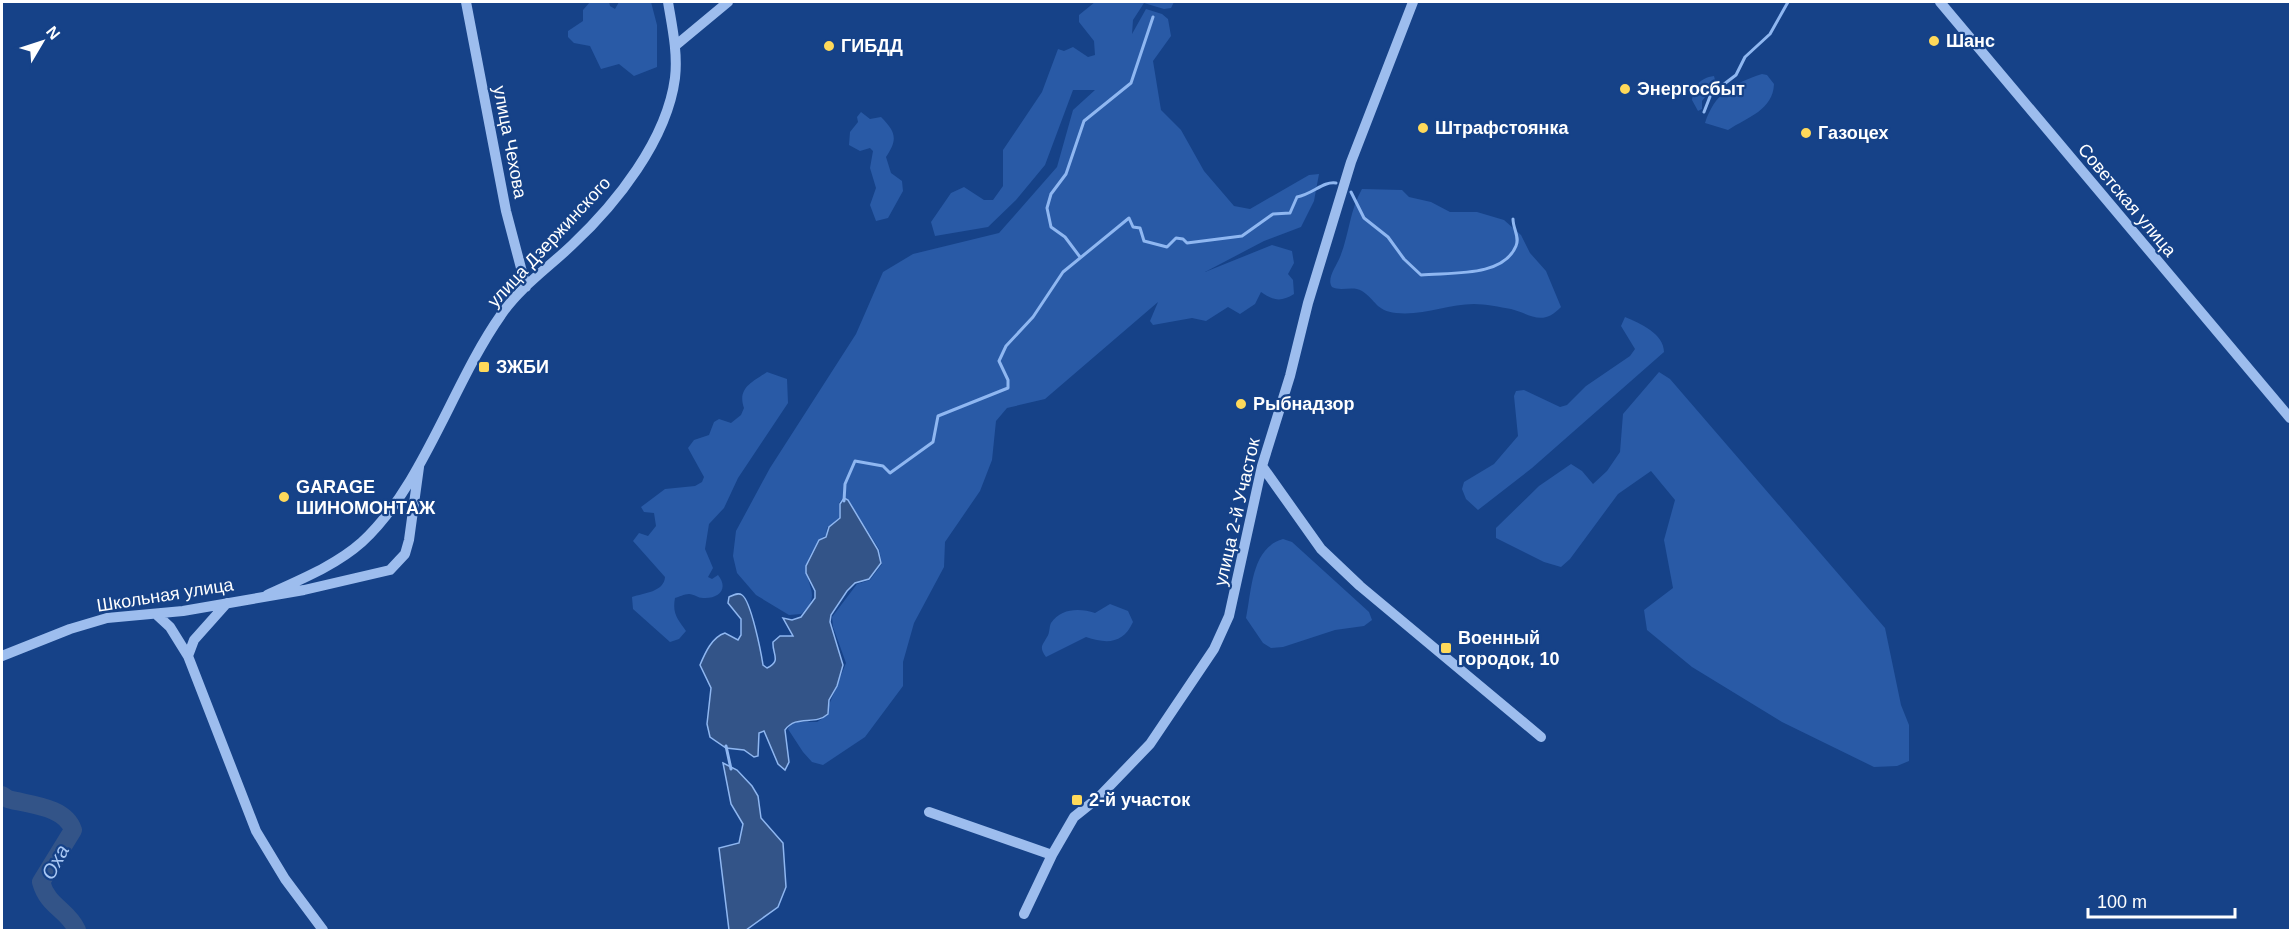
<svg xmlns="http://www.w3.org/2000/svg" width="2292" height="932" font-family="Arial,sans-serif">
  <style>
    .green { fill: #295aa6 }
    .water { fill: #335488; stroke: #8fb7f1; stroke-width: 1.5 }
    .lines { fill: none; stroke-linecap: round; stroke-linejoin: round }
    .stream { stroke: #8fb7f1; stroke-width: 3 }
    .river { stroke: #335488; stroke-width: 18 }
    .minor { stroke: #9dbdee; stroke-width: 10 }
    .poi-dot { fill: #ffd95a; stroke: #164288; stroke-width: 2 }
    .labels { text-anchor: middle; stroke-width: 4.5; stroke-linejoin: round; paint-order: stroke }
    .poi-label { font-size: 18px; font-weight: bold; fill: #fff; stroke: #164288; text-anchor: start }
    .street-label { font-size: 18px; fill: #fff; stroke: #164288 }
    .water-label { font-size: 20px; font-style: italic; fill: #a9c8f5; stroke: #164288 }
  </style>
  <rect width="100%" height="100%" fill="#164288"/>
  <path class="green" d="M 590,2 L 609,2 L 610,6 L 615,9 L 619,2 L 651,2 L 657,25 L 657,67 L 634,76 L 619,64 L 601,69 L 590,46 L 574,43 L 568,37 L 568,31 L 583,21 L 583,10 Z
    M 1095,2 L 1174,2 L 1171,8 L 1164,9 L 1144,3 L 1133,20 L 1132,34 L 1146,9 L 1162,14 L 1168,19 L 1171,36 L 1153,61 L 1161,110 L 1181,130 L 1204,171 L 1234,206 L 1250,209 L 1309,175 L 1319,174 L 1314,201 L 1301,227 L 1264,241 L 1205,272 L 1272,245 L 1292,251 L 1294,263 L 1288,274 L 1293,280 L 1294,294 C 1281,302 1274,301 1261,292 L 1255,304 L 1240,314 L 1228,307 L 1206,321 L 1192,318 L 1153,325 L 1150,321 L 1158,302 L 1045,399 L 1007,408 L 996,421 L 992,460 L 980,491 L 945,542 L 944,567 L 914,623 L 903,662 L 903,686 L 865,737 L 823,765 L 812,762 L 803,752 L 788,729 L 792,722 L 817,722 L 829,714 L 829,705 L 846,663 L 833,627 L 832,617 L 857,584 L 870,580 L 882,564 L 879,549 L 848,500 L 843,498 L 839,503 L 839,518 L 827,528 L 826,535 C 819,539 818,543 814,549 C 792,581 829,590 801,614 L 789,615 L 756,595 L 737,573 L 733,556 L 736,531 L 770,468 L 856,334 L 883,272 L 913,254 L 999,233 L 1057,167 L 1073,110 L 1095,90 L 1073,90 L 1045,165 L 1016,200 L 988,227 L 935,236 L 931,222 L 951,193 L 964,187 L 984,200 L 993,200 L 1003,186 L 1003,150 L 1042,92 L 1058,49 L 1064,51 L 1073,47 L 1088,57 L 1095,55 L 1094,41 L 1079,22 L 1079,15 Z
    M 1762,74 L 1767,75 L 1774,84 C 1773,110 1748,117 1728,130 L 1705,123 C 1715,93 1732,84 1762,74 Z
    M 1714,76 L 1716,84 L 1702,101 L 1702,109 L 1698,111 L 1692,100 C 1695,86 1699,78 1714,76 Z
    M 861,112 L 870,119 L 881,117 C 896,132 898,139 886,157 L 891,173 L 902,181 L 903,191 L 888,218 L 876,221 L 870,205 L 876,188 L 870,168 L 873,151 L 870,148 L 860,151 L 849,145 L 850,132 L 858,122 L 857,117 Z
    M 1362,189 L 1402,190 L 1409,197 L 1431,202 L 1450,212 L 1477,212 L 1504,220 L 1521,235 L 1530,253 L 1546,271 L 1561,307 C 1542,327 1531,314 1511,309 C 1500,307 1485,304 1474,304 C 1448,304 1423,316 1396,313 C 1376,311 1376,300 1362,291 C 1352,285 1342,292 1332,287 C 1326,279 1337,265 1340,257 C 1349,235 1350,209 1362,189 Z
    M 1625,317 C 1640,323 1664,334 1664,352 L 1532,468 L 1478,510 L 1466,499 L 1462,489 L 1464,482 L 1494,464 L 1518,436 L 1514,396 L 1516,391 L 1524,390 L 1560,407 L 1567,405 L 1586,386 L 1630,356 L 1635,349 L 1621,326 Z
    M 767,372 L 787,379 L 788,403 L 738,478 L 724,508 L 709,524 L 705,549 L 713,568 L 708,577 L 712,579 L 718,575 C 729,589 719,599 703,598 C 698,598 694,594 689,594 C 684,594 679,597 675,598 C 672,614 678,619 686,631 L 679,639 L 670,642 L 633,609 L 632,597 C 644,593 664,592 665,577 L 633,541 L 639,533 L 648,536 L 656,526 L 654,513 L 644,512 L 641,507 L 665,489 L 695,486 L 702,482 L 704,477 L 688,448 L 694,440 L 709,435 L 714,422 L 719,419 L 731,423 L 741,415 L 744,408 C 737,388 752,382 767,372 Z
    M 1659,372 L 1670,379 L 1885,628 L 1901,705 L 1909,725 L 1909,761 L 1897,766 L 1874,767 L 1782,722 L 1692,667 L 1647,630 L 1644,610 L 1673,588 L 1664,540 L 1675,500 L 1651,471 L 1618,494 L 1570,559 L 1561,567 L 1544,562 L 1496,538 L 1496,528 L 1539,486 L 1571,464 L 1582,471 L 1593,484 L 1607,471 L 1620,452 L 1623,414 Z
    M 1283,539 L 1292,542 L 1369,612 L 1372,620 L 1364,626 L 1335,630 L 1283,647 L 1271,648 L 1263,643 L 1246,618 C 1252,590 1251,548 1283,539 Z
    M 1110,604 L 1128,611 L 1133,622 C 1123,644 1107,644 1086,637 L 1046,657 C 1039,647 1042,646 1047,637 C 1050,633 1049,627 1051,623 C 1061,608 1080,608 1095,613 Z"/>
  <path class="water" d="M 844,498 L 848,500 L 878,550 L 881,563 L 869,579 L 855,583 L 847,591 L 831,615 L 830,622 L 843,665 L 837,686 L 829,700 L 828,714 C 815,726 796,714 785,730 L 789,762 L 785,770 L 778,764 L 764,731 L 759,733 L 758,756 L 754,757 L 744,750 L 726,748 L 710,737 L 707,724 L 711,688 L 700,665 C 705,653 712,637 725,633 L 738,640 L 741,635 L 741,619 L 728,603 L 729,597 C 733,595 738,592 742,595 C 751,601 761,652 763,665 L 767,668 C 782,661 772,654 773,642 L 780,636 L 793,636 L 783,618 L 792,620 L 801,617 L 815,598 L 815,591 L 806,573 L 806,566 L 819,540 L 826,537 L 829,527 L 840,518 L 840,504 Z
    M 723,763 L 737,770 L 752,786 L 758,796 L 761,818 L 783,843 L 786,887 L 778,907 L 746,930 L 729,930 L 719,848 L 739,843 L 743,824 L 731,804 Z"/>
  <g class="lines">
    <path class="stream" d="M 1704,112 L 1711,94 L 1736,75 L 1745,57 L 1770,34 L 1788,2
      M 1351,192 L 1364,218 L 1388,237 L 1404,259 L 1421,275 C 1449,272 1503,278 1516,246 C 1520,237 1513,229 1513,219
      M 1080,257 L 1065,237 L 1051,227 L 1047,208 L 1051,194 L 1066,174 L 1084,121 L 1131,83 L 1153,17
      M 844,501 L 845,484 L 855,461 L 883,466 L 890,473 L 933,442 L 938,416 L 1008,388 L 1008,380 L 999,361 L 1006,346 L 1033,317 L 1063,272 L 1129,218 L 1133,227 L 1140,228 L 1144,241 L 1167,247 L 1176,238 L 1183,239 L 1187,243 L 1242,236 L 1273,214 L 1290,213 L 1297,197 C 1313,194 1323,181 1336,183
      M 726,746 L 731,769"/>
    <path class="river" d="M 2,795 L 8,799 C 29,805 65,806 73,830 L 41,882 C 48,907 67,909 77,930"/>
    <path class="minor" d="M 466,2 L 506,211 L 526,287
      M 1940,2 L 2290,418
      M 675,46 L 728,2
      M 1262,466 L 1321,549 L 1360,586 L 1541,737
      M 267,595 C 299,580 335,566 362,542 C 423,486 453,383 501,315 C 519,288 549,267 572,245 C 616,204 667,140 675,78 C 678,53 672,26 668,2
      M 227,603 L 194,640 L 188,656 L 256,831 L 285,879 L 323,930
      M 157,615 L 170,627 L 188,656
      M 2,656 L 70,629 L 107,618 L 183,611 L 304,590 L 390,570 L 405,554 L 409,540 L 419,467
      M 929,812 L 1052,855
      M 1024,914 L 1052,855 L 1074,817 L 1099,797 L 1150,744 L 1214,649 L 1229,616 L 1262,466 L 1290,376 L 1308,303 L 1351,162 L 1413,2"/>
  </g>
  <g class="poi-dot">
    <circle cx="1934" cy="41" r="6"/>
    <circle cx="829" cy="46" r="6"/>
    <circle cx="1625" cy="89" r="6"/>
    <circle cx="1423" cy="128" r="6"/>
    <circle cx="1806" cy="133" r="6"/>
    <rect x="478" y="361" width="12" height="12" rx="3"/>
    <circle cx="1241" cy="404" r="6"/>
    <circle cx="284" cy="497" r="6"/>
    <rect x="1440" y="642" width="12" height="12" rx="3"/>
    <rect x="1071" y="794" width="12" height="12" rx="3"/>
  </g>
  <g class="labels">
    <g class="poi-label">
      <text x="1946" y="47">Шанс</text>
      <text x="841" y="52">ГИБДД</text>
      <text x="1637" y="95">Энергосбыт</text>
      <text x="1435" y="134">Штрафстоянка</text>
      <text x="1818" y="139">Газоцех</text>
      <text x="496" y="373">ЗЖБИ</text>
      <text x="1253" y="410">Рыбнадзор</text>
      <text x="296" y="493">GARAGE<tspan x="296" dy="21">ШИНОМОНТАЖ</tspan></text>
      <text x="1458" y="644">Военный<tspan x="1458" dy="21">городок, 10</tspan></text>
      <text x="1089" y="806">2-й участок</text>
    </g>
    <g class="street-label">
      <text transform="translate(510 142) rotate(79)" y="6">улица Чехова</text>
      <text transform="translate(2127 200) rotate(50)" y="6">Советская улица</text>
      <text transform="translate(549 242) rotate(-47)" y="6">улица Дзержинского</text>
      <text transform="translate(1237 512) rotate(-77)" y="6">улица 2-й Участок</text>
      <text transform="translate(165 595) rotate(-9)" y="6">Школьная улица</text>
    </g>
    <g class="water-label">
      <text transform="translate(55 862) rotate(-62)" y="7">Оха</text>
    </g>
  </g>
  <rect width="2292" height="932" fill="none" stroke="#ffffff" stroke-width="6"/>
  <g transform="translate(42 42) rotate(51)" stroke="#164288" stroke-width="4.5" paint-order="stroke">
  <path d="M0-4.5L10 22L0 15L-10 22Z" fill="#ffffff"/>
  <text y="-9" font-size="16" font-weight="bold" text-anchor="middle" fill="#ffffff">N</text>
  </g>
  <path d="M2088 908v9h147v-9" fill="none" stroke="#ffffff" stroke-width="3"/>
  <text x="2097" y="908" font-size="18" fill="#ffffff" stroke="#164288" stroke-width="4.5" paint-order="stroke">100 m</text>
</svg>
